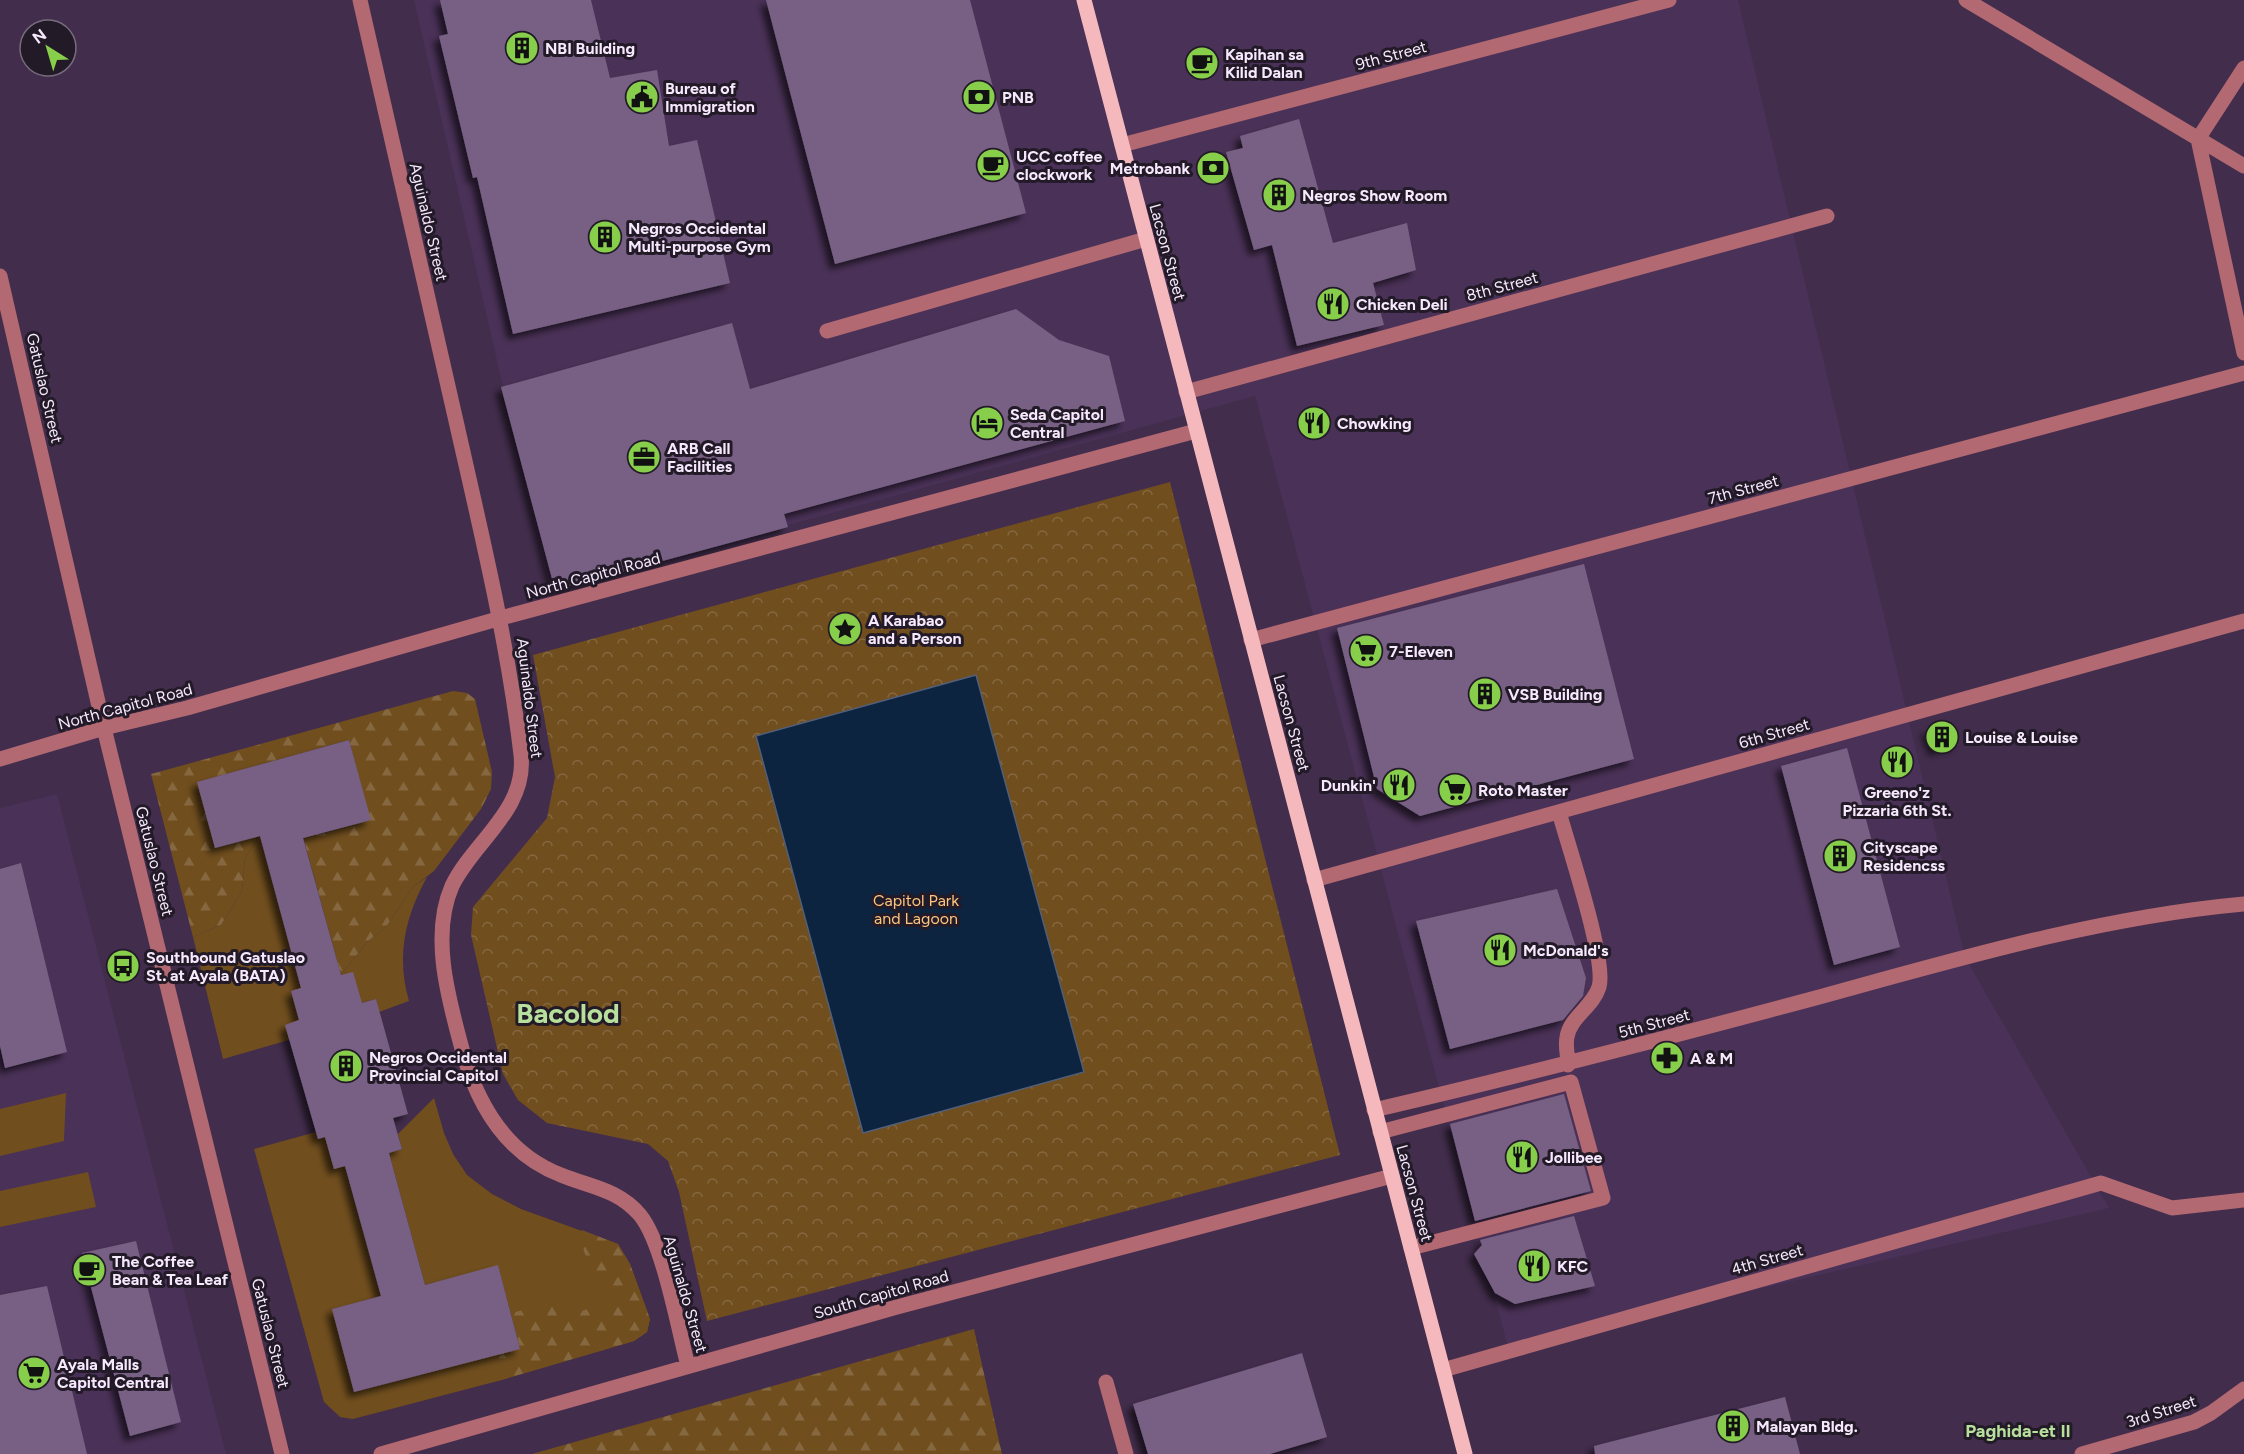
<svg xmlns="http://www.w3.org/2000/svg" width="2244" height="1454" font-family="Figtree,sans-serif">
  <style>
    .built { fill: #4a3157 }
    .grass { fill: #704e1e }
    .forest { fill: url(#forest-firs) }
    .park { fill: url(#park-crowns) }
    .water { fill: #0c243f; stroke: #525f78; stroke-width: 1.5 }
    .building { fill: #776083; filter: url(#shadow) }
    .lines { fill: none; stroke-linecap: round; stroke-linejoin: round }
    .minor { stroke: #b26971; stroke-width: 15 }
    .major { stroke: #f5b9bd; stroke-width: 15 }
    .labels { text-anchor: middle; stroke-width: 6; stroke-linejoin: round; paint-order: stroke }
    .poi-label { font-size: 16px; font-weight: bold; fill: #f6e9fd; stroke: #231a28; text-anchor: start }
    .street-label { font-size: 16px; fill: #f6e9fd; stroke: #231a28 }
    .park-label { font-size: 16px; fill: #fbc680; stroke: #231a28 }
    .neighbourhood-label { font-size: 18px; font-weight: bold; fill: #b7e09c; stroke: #231a28 }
    .town-label { font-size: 28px; font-weight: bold; fill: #b7e09c; stroke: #231a28 }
  </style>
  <defs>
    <pattern id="forest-firs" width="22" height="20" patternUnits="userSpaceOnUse" patternTransform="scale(1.5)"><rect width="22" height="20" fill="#704e1e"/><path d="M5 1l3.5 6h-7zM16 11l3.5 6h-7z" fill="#856840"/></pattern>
    <pattern id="park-crowns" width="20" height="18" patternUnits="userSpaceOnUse" patternTransform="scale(1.5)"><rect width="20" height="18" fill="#704e1e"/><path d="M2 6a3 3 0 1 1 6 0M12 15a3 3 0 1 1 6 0" fill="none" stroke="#856840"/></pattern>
    <filter id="shadow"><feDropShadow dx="-5.5" dy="5.5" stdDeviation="3" flood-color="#0009"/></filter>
  </defs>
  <rect width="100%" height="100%" fill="#422d4c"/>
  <path class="built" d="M 414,0 L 1738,0 L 1965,957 L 2109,1208 L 1508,1347 L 1255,396 L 550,591 Z
    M 57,794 L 226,1454 L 0,1454 L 0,808 Z"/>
  <path class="grass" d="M 260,836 L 301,988 L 291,991 L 299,1020 L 289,1040 L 223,1059 L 193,937 L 221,925 L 242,891 L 245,858 Z
    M 427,877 C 405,917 396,956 409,1001 L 379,1012 L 376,999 L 362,1003 L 341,975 L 367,942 L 386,927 L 413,887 Z
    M 66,1093 L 64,1141 L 0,1156 L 0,1109 Z
    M 434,1098 L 444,1133 L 453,1154 L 467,1175 L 492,1194 L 521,1209 L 618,1244 L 630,1264 L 650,1319 L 647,1332 L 634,1341 L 498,1381 L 353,1419 L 340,1417 L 324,1402 L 254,1149 L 316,1132 L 318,1139 L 325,1137 L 345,1166 L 381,1296 L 333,1309 L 354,1392 L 520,1348 L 498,1266 L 425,1285 L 389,1153 L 402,1149 L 398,1134 Z
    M 88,1172 L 96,1207 L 0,1227 L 0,1191 Z"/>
  <path class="forest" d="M 453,691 L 467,693 L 475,699 L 492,772 L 491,789 L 481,809 L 434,871 L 413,887 L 386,927 L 367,942 L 341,975 L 300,826 L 320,834 L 370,820 L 349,740 L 198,782 L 215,848 L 260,836 L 245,858 L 242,891 L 221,925 L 193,937 L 151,774 Z
    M 582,1230 L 618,1244 L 630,1264 L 650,1319 L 647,1332 L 634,1341 L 498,1381 L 511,1368 L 508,1358 L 480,1359 L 520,1349 L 511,1313 L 560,1301 L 582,1311 L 607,1302 L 610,1284 C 593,1269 579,1255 582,1230 Z
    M 974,1329 L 1002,1454 L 532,1454 Z"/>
  <path class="park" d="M 1170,482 L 1340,1155 L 707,1321 L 679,1192 L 668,1161 L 648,1144 L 547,1123 L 518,1100 L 503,1074 L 471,935 L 473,907 L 547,818 L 555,777 L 533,655 Z"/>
  <path class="water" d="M 976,675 L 1084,1072 L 863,1133 L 756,736 Z"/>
  <path class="building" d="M 440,0 L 591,0 L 610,78 L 657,70 L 669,146 L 697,140 L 730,283 L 513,334 L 477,177 L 473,178 L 439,36 L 448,34 Z
    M 766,0 L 970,0 L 1026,213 L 835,264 Z
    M 1299,119 L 1333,243 L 1407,223 L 1416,270 L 1373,283 L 1384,325 L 1297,346 L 1272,245 L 1254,250 L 1226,152 L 1243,148 L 1240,136 Z
    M 1016,309 L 1059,340 L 1109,356 L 1125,421 L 784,514 L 788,527 L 555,590 L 501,387 L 732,323 L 750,389 Z
    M 1584,564 L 1634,759 L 1420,816 L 1377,789 L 1337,628 Z
    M 1950,724 L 1958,745 L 1934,750 L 1926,730 Z
    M 349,740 L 371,820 L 303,838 L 341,975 L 353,972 L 362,1003 L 376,999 L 408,1114 L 393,1118 L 402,1149 L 389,1153 L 425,1285 L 498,1265 L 520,1349 L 354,1392 L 332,1309 L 381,1296 L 345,1166 L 334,1169 L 325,1137 L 318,1139 L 285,1025 L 299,1020 L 291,991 L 301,988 L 260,836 L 215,848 L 197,782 Z
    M 1847,748 L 1900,947 L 1834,965 L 1781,766 Z
    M 21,863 L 67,1052 L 5,1068 L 0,1046 L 0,869 Z
    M 1557,889 L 1586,978 L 1583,996 L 1563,1020 L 1450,1049 L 1416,921 Z
    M 1564,1094 L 1591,1191 L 1475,1221 L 1450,1124 Z
    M 1574,1216 L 1595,1286 L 1515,1304 L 1495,1293 L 1474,1254 L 1482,1245 L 1480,1240 Z
    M 136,1241 L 181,1422 L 130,1436 L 82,1253 Z
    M 47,1286 L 87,1454 L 0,1454 L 0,1295 Z
    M 1302,1353 L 1327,1437 L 1270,1454 L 1148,1454 L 1133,1404 Z
    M 1785,1397 L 1800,1454 L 1595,1454 L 1594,1446 Z"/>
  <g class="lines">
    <path class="minor" d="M 360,0 C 392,140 424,281 456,421 C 481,532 508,642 521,755 C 527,810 473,842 452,886 C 430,936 449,1000 462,1049 C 477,1104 506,1154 561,1175 C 590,1187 618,1189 640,1215 C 663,1243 678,1328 688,1366
      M 1966,0 L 2244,166
      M 2244,68 L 2198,139 L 2244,353
      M 1122,145 L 1669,0
      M 0,276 L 104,728 L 282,1454
      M 827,331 L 1146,239
      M 1186,392 L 1827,216
      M 1251,640 L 2244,373
      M 0,759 L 104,728 L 187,708 L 501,618 L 1196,431
      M 1559,812 C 1568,845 1607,961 1599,987 C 1593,1007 1570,1017 1567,1037 C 1565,1045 1568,1056 1568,1065
      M 1314,880 L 2244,621
      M 1374,1110 C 1525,1075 1674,1036 1823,996 C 1961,958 2101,917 2244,904
      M 1380,1132 L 1571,1082 L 1603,1198 L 1411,1248
      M 1443,1370 L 2101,1183 L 2172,1208 L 2244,1200
      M 1106,1382 L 1126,1454
      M 381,1454 L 897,1307 L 1392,1176
      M 2082,1454 L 2194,1422 L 2211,1413 L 2244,1389"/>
    <path class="major" d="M 1084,0 L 1465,1454"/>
  </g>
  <defs>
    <symbol id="building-disc" viewBox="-11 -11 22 22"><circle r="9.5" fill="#87cf4b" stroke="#231a28"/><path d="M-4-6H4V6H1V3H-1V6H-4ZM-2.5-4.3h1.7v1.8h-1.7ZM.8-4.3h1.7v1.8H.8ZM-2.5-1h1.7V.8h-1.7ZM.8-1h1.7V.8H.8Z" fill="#111"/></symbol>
    <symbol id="cafe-disc" viewBox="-11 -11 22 22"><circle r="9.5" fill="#87cf4b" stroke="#231a28"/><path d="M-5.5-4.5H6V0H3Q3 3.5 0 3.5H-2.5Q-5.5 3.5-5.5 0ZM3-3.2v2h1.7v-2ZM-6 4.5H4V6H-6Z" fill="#111"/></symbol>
    <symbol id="civic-disc" viewBox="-11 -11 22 22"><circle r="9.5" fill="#87cf4b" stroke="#231a28"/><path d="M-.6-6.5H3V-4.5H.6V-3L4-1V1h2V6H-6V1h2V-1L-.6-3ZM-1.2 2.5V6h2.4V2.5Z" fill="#111"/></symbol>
    <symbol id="bank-disc" viewBox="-11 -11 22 22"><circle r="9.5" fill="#87cf4b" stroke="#231a28"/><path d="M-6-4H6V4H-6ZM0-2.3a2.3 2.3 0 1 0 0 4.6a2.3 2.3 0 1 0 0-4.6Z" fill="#111"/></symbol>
    <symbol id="restaurant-disc" viewBox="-11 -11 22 22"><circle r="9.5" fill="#87cf4b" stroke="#231a28"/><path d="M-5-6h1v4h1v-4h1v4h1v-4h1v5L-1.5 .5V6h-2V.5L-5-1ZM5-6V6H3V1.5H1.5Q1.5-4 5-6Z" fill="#111"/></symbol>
    <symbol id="hotel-disc" viewBox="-11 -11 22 22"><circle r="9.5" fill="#87cf4b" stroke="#231a28"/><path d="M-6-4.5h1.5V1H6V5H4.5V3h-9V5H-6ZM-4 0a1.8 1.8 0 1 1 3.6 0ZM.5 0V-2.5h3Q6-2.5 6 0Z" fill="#111"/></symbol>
    <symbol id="office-disc" viewBox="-11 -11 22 22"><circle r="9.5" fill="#87cf4b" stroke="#231a28"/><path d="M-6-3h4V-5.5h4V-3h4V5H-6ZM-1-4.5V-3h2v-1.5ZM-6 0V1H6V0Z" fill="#111"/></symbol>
    <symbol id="sight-disc" viewBox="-11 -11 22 22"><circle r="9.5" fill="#87cf4b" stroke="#231a28"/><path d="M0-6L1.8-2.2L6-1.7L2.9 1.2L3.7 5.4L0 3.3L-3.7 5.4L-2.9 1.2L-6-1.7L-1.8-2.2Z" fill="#111"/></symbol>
    <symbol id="supermarket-disc" viewBox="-11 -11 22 22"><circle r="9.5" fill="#87cf4b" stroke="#231a28"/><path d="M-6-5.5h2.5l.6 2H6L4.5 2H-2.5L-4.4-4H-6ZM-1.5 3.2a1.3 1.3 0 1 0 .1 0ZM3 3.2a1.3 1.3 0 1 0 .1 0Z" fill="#111"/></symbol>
    <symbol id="bus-disc" viewBox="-11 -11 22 22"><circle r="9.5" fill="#87cf4b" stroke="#231a28"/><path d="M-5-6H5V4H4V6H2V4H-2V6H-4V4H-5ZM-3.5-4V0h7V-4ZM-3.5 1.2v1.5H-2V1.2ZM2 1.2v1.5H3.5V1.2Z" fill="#111"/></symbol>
    <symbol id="pharmacy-disc" viewBox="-11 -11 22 22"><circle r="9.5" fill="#87cf4b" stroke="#231a28"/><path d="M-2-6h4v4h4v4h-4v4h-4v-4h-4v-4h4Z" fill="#111"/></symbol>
  </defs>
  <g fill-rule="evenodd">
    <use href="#building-disc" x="503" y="29" width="38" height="38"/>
    <use href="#cafe-disc" x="1183" y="44" width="38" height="38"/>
    <use href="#civic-disc" x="623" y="78" width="38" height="38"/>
    <use href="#bank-disc" x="960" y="78" width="38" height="38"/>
    <use href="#cafe-disc" x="974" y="146" width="38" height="38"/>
    <use href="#bank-disc" x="1194" y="149" width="38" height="38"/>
    <use href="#building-disc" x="1260" y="176" width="38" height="38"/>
    <use href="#building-disc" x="586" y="218" width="38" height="38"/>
    <use href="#restaurant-disc" x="1314" y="285" width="38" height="38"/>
    <use href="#hotel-disc" x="968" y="404" width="38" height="38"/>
    <use href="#restaurant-disc" x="1295" y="404" width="38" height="38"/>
    <use href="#office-disc" x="625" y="438" width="38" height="38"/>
    <use href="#sight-disc" x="826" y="610" width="38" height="38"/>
    <use href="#supermarket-disc" x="1347" y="632" width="38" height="38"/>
    <use href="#building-disc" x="1466" y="675" width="38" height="38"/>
    <use href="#building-disc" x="1923" y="718" width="38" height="38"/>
    <use href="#restaurant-disc" x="1878" y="743" width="38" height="38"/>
    <use href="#restaurant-disc" x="1380" y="766" width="38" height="38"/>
    <use href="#supermarket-disc" x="1436" y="771" width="38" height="38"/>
    <use href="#building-disc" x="1821" y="837" width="38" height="38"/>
    <use href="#restaurant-disc" x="1481" y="931" width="38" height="38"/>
    <use href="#bus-disc" x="104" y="947" width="38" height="38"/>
    <use href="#pharmacy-disc" x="1648" y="1039" width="38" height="38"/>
    <use href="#building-disc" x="327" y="1047" width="38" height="38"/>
    <use href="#restaurant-disc" x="1503" y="1138" width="38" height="38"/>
    <use href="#restaurant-disc" x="1515" y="1247" width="38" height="38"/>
    <use href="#cafe-disc" x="70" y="1251" width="38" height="38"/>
    <use href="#supermarket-disc" x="15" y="1354" width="38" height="38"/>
    <use href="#building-disc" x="1714" y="1407" width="38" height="38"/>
  </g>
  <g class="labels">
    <g class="poi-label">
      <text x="545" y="54">NBI Building</text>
      <text x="1225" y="60">Kapihan sa<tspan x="1225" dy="18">Kilid Dalan</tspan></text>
      <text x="665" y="94">Bureau of<tspan x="665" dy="18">Immigration</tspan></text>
      <text x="1002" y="103">PNB</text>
      <text x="1016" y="162">UCC coffee<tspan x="1016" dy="18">clockwork</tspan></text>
      <text x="1190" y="174" text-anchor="end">Metrobank</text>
      <text x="1302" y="201">Negros Show Room</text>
      <text x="628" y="234">Negros Occidental<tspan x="628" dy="18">Multi-purpose Gym</tspan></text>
      <text x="1356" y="310">Chicken Deli</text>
      <text x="1010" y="420">Seda Capitol<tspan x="1010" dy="18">Central</tspan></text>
      <text x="1337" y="429">Chowking</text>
      <text x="667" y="454">ARB Call<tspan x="667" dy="18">Facilities</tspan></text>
      <text x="868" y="626">A Karabao<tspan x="868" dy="18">and a Person</tspan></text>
      <text x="1389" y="657">7-Eleven</text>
      <text x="1508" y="700">VSB Building</text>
      <text x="1965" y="743">Louise &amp; Louise</text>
      <text x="1376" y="791" text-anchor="end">Dunkin'</text>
      <text x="1478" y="796">Roto Master</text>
      <text x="1897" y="798" text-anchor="middle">Greeno'z<tspan x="1897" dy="18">Pizzaria 6th St.</tspan></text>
      <text x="1863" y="853">Cityscape<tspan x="1863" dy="18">Residencss</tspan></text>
      <text x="1523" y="956">McDonald's</text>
      <text x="146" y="963">Southbound Gatuslao<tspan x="146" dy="18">St. at Ayala (BATA)</tspan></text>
      <text x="369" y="1063">Negros Occidental<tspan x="369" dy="18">Provincial Capitol</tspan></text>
      <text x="1690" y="1064">A &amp; M</text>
      <text x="1545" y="1163">Jollibee</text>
      <text x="112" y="1267">The Coffee<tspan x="112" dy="18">Bean &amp; Tea Leaf</tspan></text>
      <text x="1557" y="1272">KFC</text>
      <text x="57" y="1370">Ayala Malls<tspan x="57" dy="18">Capitol Central</tspan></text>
      <text x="1756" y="1432">Malayan Bldg.</text>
    </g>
    <g class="street-label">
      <text transform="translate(1391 55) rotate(-15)" y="6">9th Street</text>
      <text transform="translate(429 222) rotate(77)" y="6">Aguinaldo Street</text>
      <text transform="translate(1168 252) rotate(75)" y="6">Lacson Street</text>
      <text transform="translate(1502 286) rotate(-15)" y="6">8th Street</text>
      <text transform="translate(45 388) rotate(77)" y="6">Gatuslao Street</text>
      <text transform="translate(1743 489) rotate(-15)" y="6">7th Street</text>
      <text transform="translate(593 575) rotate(-15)" y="6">North Capitol Road</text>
      <text transform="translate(530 698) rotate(83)" y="6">Aguinaldo Street</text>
      <text transform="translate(125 706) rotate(-15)" y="6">North Capitol Road</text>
      <text transform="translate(1292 723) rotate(75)" y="6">Lacson Street</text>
      <text transform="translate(1774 733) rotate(-16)" y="6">6th Street</text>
      <text transform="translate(155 861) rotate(76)" y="6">Gatuslao Street</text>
      <text transform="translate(1654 1023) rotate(-15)" y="6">5th Street</text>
      <text transform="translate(1415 1193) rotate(75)" y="6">Lacson Street</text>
      <text transform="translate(1767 1259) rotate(-16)" y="6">4th Street</text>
      <text transform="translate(686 1294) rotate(74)" y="6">Aguinaldo Street</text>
      <text transform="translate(881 1294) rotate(-16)" y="6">South Capitol Road</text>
      <text transform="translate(271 1333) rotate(76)" y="6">Gatuslao Street</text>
      <text transform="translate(2161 1411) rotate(-18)" y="6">3rd Street</text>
    </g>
    <g class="park-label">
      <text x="916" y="906">Capitol Park<tspan x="916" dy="18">and Lagoon</tspan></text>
    </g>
    <g class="neighbourhood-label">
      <text x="2018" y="1437">Paghida-et II</text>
    </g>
    <g class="town-label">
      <text x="568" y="1023">Bacolod</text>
    </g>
  </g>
  <g transform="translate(48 48) rotate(323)"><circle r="28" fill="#231a28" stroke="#776d7d" stroke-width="1.5"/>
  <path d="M0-4.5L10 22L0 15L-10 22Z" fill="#87cf4b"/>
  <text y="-9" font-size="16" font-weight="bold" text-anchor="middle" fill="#f6e9fd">N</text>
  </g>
</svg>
